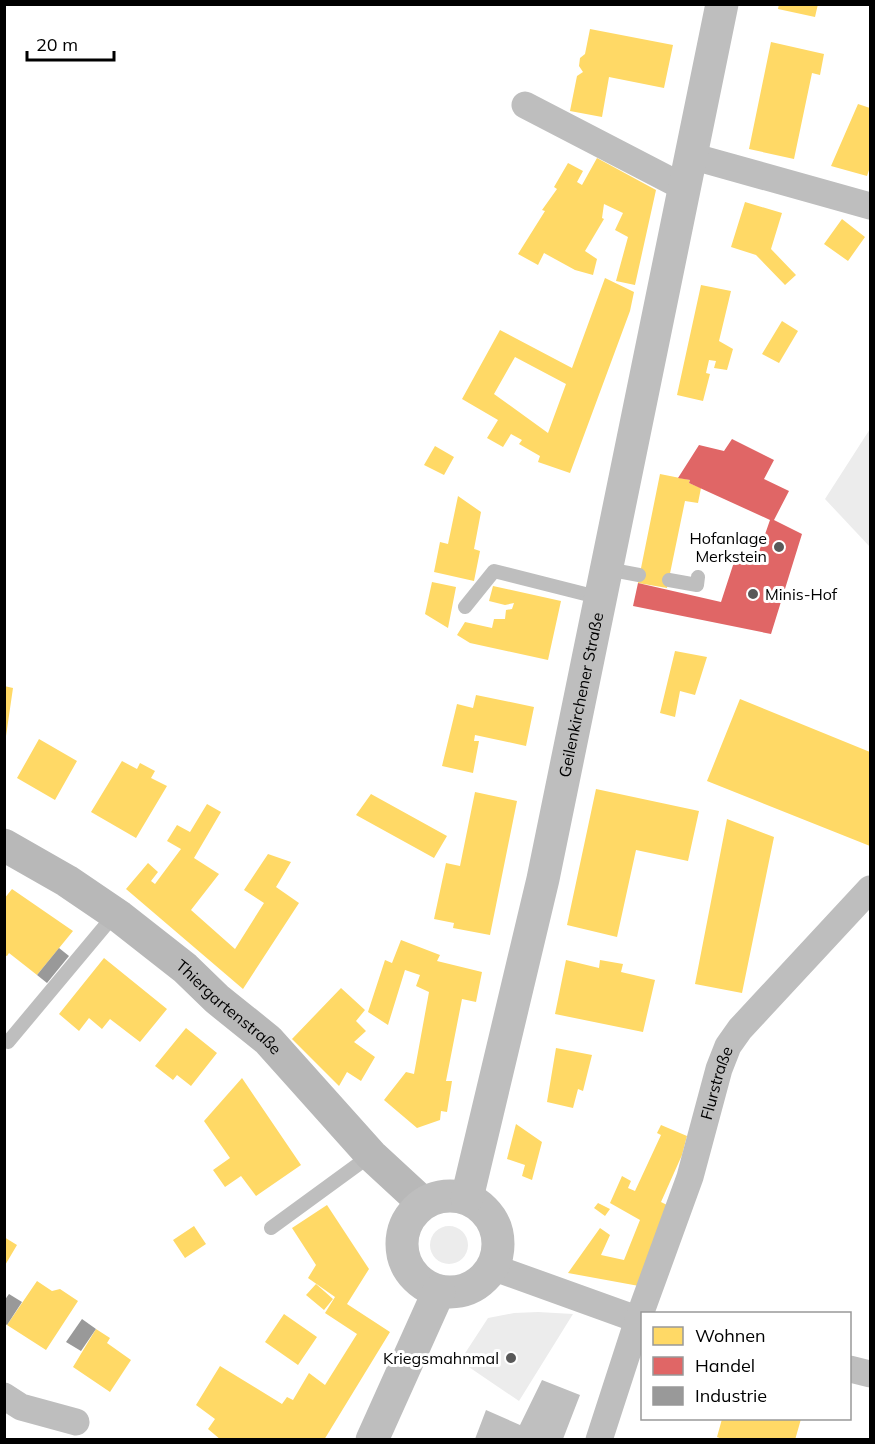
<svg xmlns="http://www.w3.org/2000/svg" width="875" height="1444" font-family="Mulish,sans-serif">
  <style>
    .green { fill: #ececec }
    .water { fill: #bfbfbf }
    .homes { fill: #ffd966; fill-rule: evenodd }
    .shops { fill: #e06666 }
    .industry { fill: #999 }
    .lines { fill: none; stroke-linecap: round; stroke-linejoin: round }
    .service { stroke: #bebebe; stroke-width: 14 }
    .minor { stroke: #bebebe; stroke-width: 27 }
    .secondary { stroke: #b8b8b8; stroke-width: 33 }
    .primary { stroke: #bebebe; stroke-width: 33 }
    .poi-dot { fill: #595959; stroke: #fff; stroke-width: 2 }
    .labels { text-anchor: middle; stroke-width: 6; stroke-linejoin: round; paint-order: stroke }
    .poi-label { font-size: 16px; fill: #000; stroke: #fff; text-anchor: end }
    .street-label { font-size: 16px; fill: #000; stroke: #fff }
  </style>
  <rect width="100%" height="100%" fill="#fff"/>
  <path class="green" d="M 870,429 L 870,547 L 825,499 Z
    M430 1245a19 19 0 1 1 38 0a19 19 0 1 1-38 0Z
    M 538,1312 L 573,1314 L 519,1401 L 460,1361 L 488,1318 L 514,1313 Z"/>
  <path class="water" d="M 542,1380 L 580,1395 L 563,1439 L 475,1439 L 486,1410 L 520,1425 Z"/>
  <path class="homes" d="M 779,4 L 818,4 L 815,17 L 778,9 Z
    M 590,29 L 673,45 L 664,88 L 609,77 L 602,117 L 570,111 L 577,76 L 583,72 L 579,66 L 580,58 L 585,54 Z
    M 771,42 L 824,54 L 820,75 L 812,73 L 794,159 L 749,149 Z
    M 858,104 L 870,108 L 870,167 L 867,176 L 831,166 Z
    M 597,158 L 656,190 L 635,285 L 616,281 L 628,237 L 615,230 L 623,213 L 604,204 L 602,218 L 604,219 L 585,251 L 597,259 L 593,275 L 575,270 L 544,253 L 538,265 L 518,254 L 545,211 L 542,210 L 557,189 L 554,187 L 568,163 L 583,171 L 577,182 L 582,185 Z
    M 745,202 L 782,213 L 771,249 L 796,275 L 785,285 L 756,255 L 731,247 Z
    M 842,219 L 865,237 L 848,261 L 824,244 Z
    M 605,278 L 634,292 L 630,311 L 570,473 L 538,462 L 540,456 L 519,444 L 522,440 L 511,434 L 503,447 L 487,438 L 498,420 L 462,399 L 500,330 L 572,368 ZM 515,357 L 566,384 L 548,433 L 494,394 Z
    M 701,285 L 731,291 L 719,341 L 733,349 L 727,370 L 714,368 L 716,361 L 709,360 L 706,373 L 710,374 L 703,401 L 677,395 Z
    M 782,321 L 798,331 L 779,363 L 762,354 Z
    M 435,446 L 454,457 L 444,475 L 424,465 Z
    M 660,474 L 690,480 L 689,483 L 701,488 L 698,503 L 685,501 L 667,588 L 638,583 Z
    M 458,496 L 481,512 L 474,549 L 480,551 L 474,581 L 434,572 L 440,542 L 448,544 Z
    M 432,582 L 456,587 L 448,628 L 425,614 Z
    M 493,586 L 561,601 L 548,660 L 470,643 L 457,635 L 465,622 L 492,628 L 494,619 L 505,619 L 506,610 L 512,609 L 514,603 L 505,605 L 489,601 Z
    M 675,651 L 707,657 L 695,695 L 680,691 L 675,717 L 660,713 Z
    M 4,686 L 13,688 L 6,736 L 4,736 Z
    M 476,695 L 534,707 L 526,746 L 475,735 L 474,741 L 479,741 L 473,773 L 442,766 L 457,704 L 473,708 Z
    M 740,699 L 870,752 L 870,846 L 707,781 Z
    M 39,739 L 77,761 L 55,800 L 17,778 Z
    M 122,761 L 137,769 L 140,763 L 155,771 L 151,778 L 167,786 L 136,838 L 91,812 Z
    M 596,789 L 699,811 L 688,861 L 636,850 L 617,937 L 567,925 Z
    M 475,792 L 517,801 L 490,935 L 453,928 L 454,923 L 434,919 L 446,863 L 460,866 Z
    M 371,794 L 447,836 L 434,858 L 356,815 Z
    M 207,804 L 221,812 L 194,858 L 219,874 L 191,910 L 235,949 L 264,903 L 244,890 L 268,854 L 291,862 L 276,887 L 299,903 L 243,989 L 126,889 L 148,863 L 158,872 L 151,881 L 155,884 L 181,849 L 167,841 L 177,825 L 190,832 Z
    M 727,819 L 774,837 L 742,993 L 695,984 Z
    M 12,889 L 73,931 L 37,975 L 9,953 L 7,956 L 4,955 L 4,899 Z
    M 401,940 L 440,955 L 437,961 L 482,972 L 476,1002 L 462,999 L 446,1081 L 452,1081 L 447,1112 L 441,1111 L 440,1120 L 417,1128 L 384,1100 L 406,1072 L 414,1074 L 429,992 L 416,986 L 420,975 L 405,970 L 388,1025 L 368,1012 L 385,960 L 392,963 Z
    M 104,958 L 167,1009 L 140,1042 L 110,1019 L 102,1029 L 89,1018 L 79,1031 L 59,1014 Z
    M 566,960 L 599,968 L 600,960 L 623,964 L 621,972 L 655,980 L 643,1032 L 555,1014 Z
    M 341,988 L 365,1010 L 356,1021 L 366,1031 L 354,1042 L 375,1057 L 361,1081 L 347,1072 L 339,1086 L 292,1039 Z
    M 186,1028 L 217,1053 L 191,1086 L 177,1075 L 173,1080 L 155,1066 Z
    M 556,1048 L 592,1055 L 583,1091 L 578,1089 L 573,1108 L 547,1102 Z
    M 242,1078 L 301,1165 L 256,1196 L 241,1176 L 225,1187 L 213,1170 L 230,1158 L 204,1121 Z
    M 516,1124 L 542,1142 L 532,1180 L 522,1176 L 525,1165 L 507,1159 Z
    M 661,1125 L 687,1136 L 682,1155 L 661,1202 L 669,1206 L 639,1286 L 568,1273 L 600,1228 L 610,1235 L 601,1255 L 624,1260 L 640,1220 L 610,1203 L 622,1176 L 631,1181 L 628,1188 L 635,1191 L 661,1135 L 657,1133 Z
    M 598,1203 L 610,1209 L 605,1216 L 594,1208 Z
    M 327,1205 L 369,1269 L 347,1304 L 390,1332 L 324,1440 L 221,1440 L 208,1429 L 215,1419 L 196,1405 L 220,1366 L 282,1404 L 287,1397 L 293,1400 L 309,1373 L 325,1385 L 357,1334 L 325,1313 L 335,1297 L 308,1278 L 316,1265 L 292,1228 Z
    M 194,1226 L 206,1244 L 185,1258 L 173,1240 Z
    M 4,1237 L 17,1245 L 4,1267 Z
    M 37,1281 L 52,1291 L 60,1289 L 78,1301 L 46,1350 L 7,1325 Z
    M 316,1284 L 333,1299 L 324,1310 L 306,1295 Z
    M 284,1314 L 317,1337 L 298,1365 L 265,1342 Z
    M 96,1329 L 110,1338 L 107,1343 L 131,1360 L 110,1392 L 73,1367 Z
    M 722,1419 L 801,1419 L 795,1440 L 725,1440 L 717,1437 Z"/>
  <path class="shops" d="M 732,439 L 774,460 L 764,479 L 789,491 L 774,520 L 802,534 L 771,634 L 633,606 L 638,583 L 721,602 L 735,559 L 755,563 L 770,520 L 689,483 L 690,480 L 678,478 L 699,445 L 724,451 Z"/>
  <path class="industry" d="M 59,948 L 69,956 L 47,983 L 37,975 Z
    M 9,1294 L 22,1302 L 7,1325 L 4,1323 L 4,1301 Z
    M 82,1319 L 96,1329 L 81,1351 L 66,1342 Z"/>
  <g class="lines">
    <path class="service" d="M 607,569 L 639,575
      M 669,580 L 697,585 L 698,577
      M 465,607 L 494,571 L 601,598
      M 8,1042 L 115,914
      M 271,1228 L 371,1155"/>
    <g class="minor">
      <path d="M 525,105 L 685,188"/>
      <path d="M 691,156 L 870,206"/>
      <path d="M 492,1267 L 642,1321"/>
      <path d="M 850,1369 L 870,1374"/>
      <path d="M 4,1396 L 21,1407 L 76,1422"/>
      <path id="s1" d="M 599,1440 L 638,1320 L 690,1177 L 719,1069 L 728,1046 L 740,1029 L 870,889"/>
    </g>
    <path class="secondary" id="s2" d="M 4,845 L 67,881 L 120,917 L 185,968 L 217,999 L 268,1040 L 371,1155 L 423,1203"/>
    <g class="primary">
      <circle cx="450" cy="1244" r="48"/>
      <path id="s3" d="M 467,1198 L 543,879 L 722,4"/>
      <path d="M 372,1440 L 439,1291"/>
    </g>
  </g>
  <g class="poi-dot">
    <circle cx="779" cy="547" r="6"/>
    <circle cx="753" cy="594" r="6"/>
    <circle cx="511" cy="1358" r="6"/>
  </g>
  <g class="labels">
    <g class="poi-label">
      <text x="767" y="544">Hofanlage<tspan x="767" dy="18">Merkstein</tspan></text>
      <text x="765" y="600" text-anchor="start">Minis-Hof</text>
      <text x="499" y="1364">Kriegsmahnmal</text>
    </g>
    <g class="street-label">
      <text dy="6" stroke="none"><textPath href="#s3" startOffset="516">Geilenkirchener Straße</textPath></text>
      <text dy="6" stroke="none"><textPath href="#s2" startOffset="278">Thiergartenstraße</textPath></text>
      <text dy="6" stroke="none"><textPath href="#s1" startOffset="376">Flurstraße</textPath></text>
    </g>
  </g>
  <rect width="875" height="1444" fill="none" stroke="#000000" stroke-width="12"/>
  <rect x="641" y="1312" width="210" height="108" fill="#ffffff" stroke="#999999" stroke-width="1.5"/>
  <rect x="653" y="1327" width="30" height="18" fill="#ffd966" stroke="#999999" stroke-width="1.5"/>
  <text x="695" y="1342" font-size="18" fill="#000000">Wohnen</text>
  <rect x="653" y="1357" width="30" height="18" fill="#e06666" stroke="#999999" stroke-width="1.5"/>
  <text x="695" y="1372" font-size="18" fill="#000000">Handel</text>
  <rect x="653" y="1387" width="30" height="18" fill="#999999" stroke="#999999" stroke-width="1.5"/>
  <text x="695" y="1402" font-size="18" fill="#000000">Industrie</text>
  <path d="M27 51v9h87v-9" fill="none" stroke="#000000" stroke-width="3"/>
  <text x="36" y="51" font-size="18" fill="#000000" stroke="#ffffff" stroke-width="4.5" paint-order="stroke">20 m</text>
</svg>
